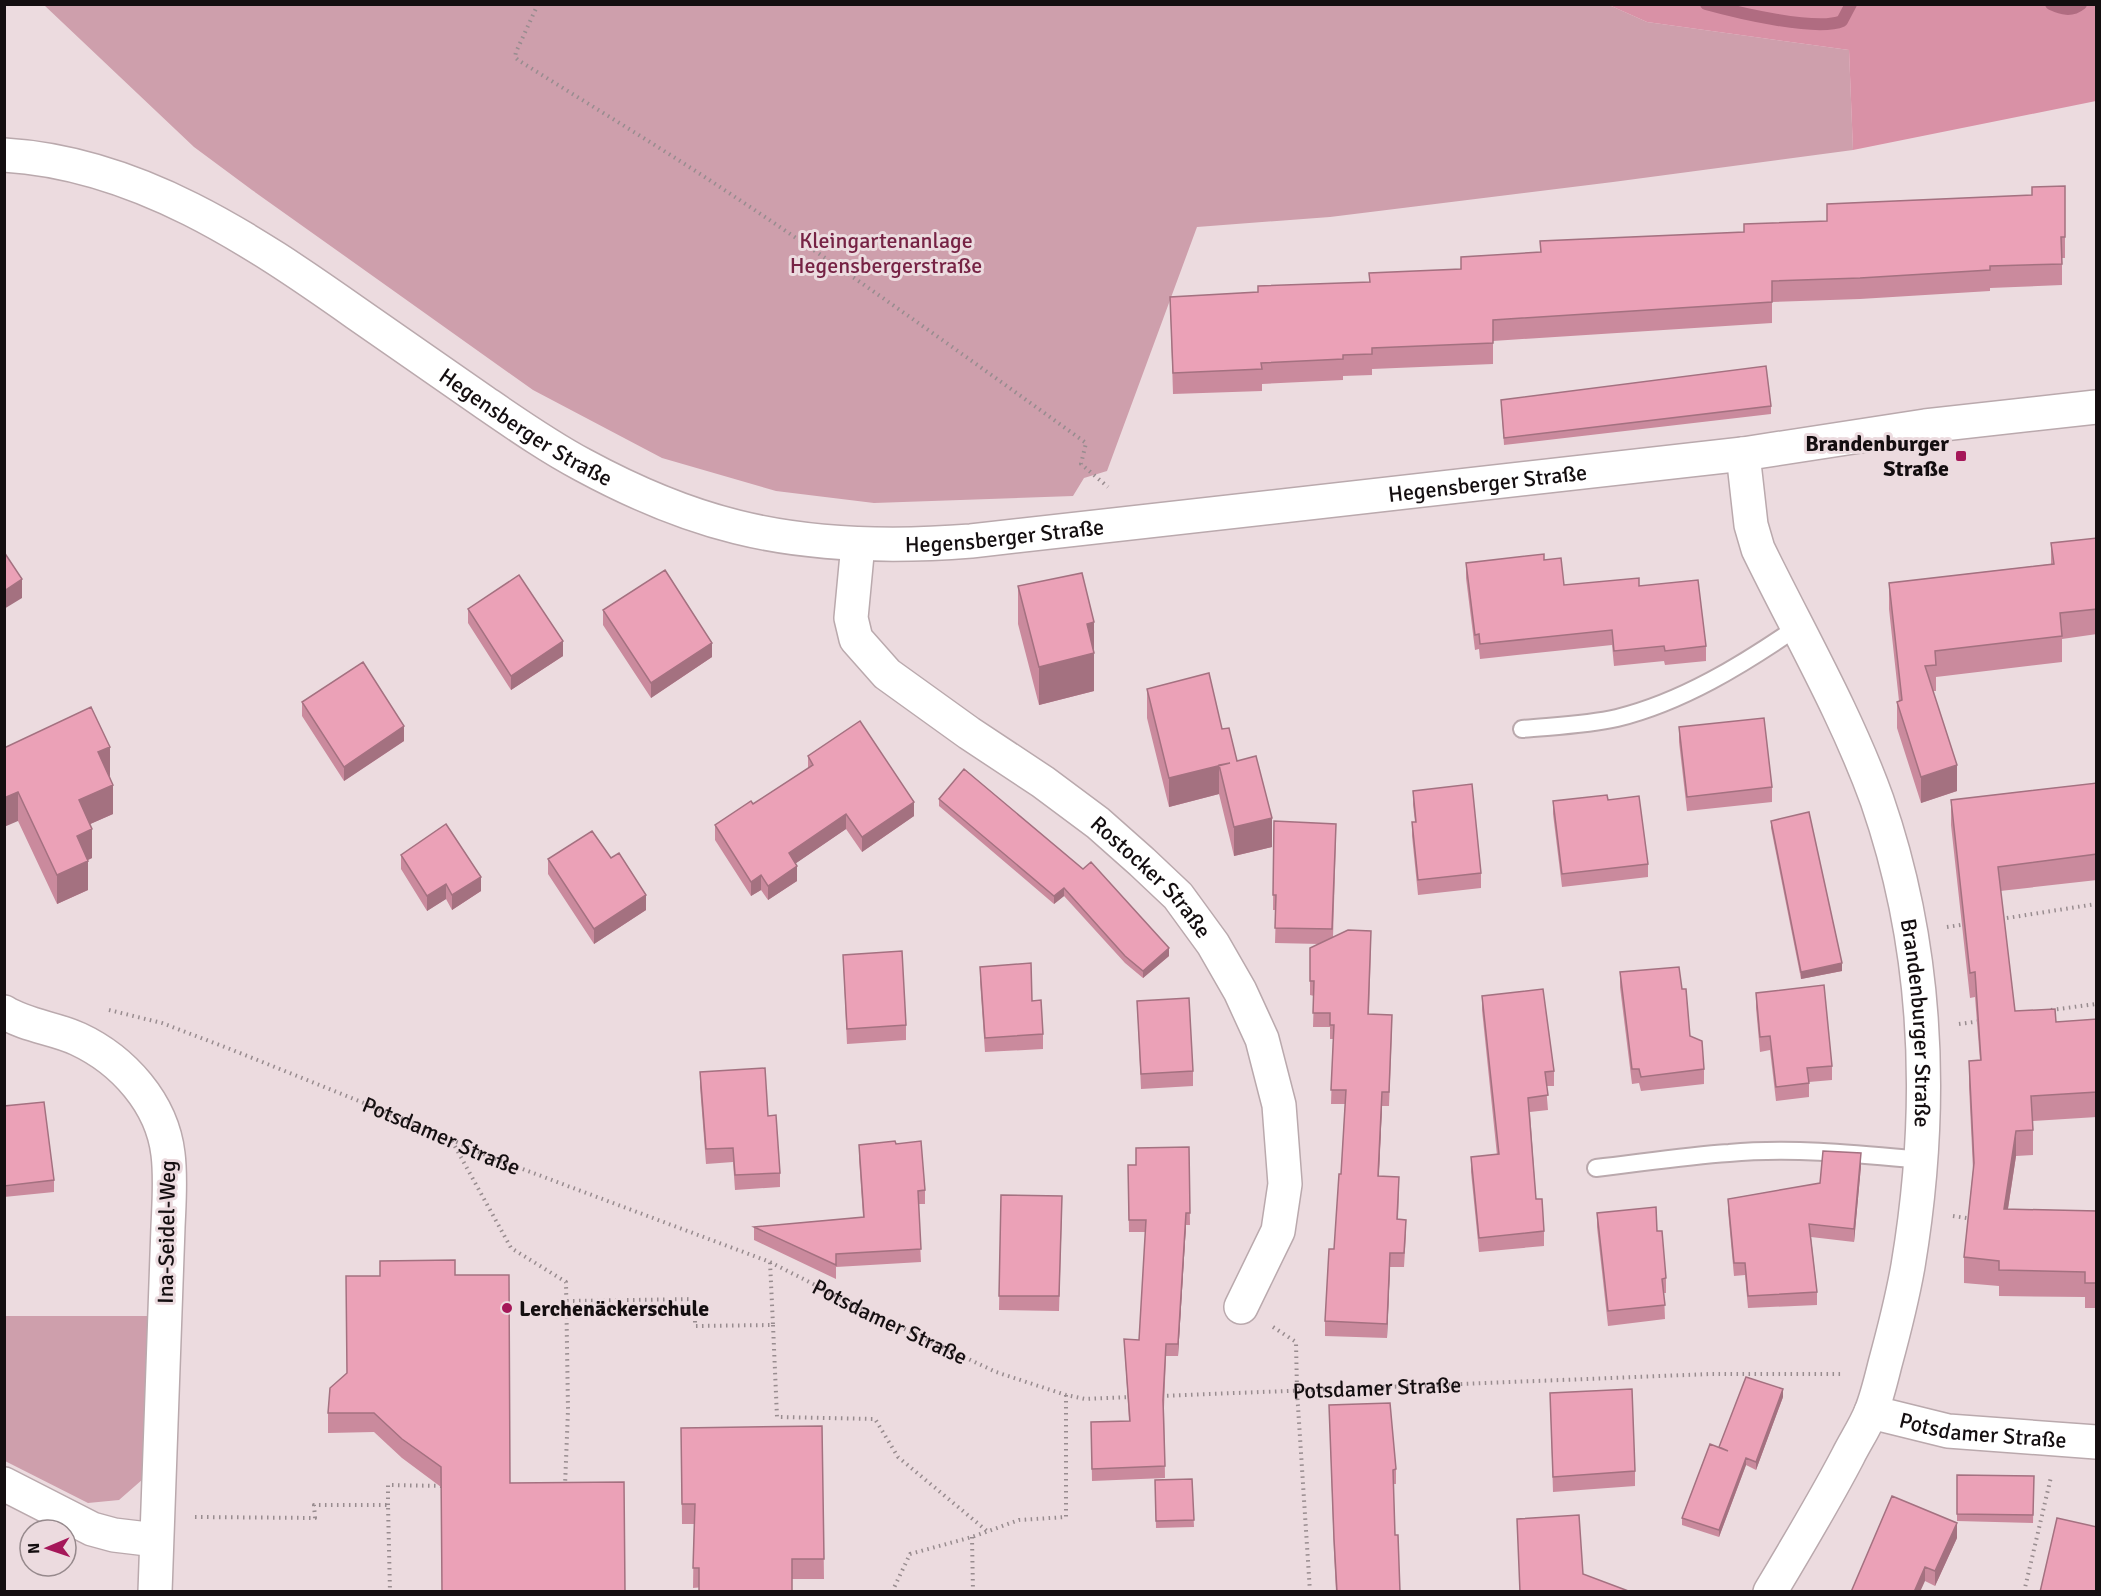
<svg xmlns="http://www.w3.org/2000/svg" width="2101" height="1596" font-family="Signika,sans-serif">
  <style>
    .green { fill: #ce9fac }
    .forest { fill: #d991a6 }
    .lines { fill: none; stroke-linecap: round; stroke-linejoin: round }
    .stream { stroke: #b06c81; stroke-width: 12 }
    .service-casing { stroke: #baa9ad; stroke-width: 20 }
    .minor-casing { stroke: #baa9ad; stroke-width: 36 }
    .tertiary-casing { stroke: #baa9ad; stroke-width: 36 }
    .path { stroke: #988c8f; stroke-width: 4; stroke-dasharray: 1.5 4.5; stroke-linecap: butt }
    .service { stroke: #fff; stroke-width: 16 }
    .minor { stroke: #fff; stroke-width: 33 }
    .tertiary { stroke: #fff; stroke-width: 33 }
    .wall { fill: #ca8a9d }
    .shaded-wall { fill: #a47180 }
    .building { fill: #eba1b7; stroke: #a47180; stroke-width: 1.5 }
    .poi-dot { fill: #a51759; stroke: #ecdbdf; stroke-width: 2 }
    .labels { text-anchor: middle; stroke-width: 6; stroke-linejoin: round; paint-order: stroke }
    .park-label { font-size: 22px; fill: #762244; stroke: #ecdbdf }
    .street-label { font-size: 22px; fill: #140e10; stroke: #ecdbdf }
    .poi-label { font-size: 22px; font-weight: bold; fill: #140e10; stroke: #ecdbdf; text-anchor: end }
  </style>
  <rect width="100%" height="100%" fill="#ecdbdf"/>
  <path class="green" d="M 44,5 L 1609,5 L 1647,22 L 1849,50 L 1853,150 L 1613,182 L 1330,217 L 1197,227 L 1107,471 L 1084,478 L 1073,496 L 874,503 L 776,491 L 662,458 L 533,390 L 252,190 L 194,147 Z
    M 4,1316 L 153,1316 L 143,1479 L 119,1500 L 88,1503 L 5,1461 Z"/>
  <path class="forest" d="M 1609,5 L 2096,5 L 2096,101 L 1853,150 L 1849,50 L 1647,22 Z"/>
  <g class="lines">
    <path class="stream" d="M 1706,4 C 1735,12 1817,32 1842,21 L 1851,4
      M 2051,4 C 2062,9 2071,12 2081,4"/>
    <defs>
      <path id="service" d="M 1522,729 C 1553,726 1587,725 1617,718 C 1682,702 1742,665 1796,628
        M 1596,1168 C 1640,1163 1684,1156 1729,1153 C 1793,1147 1858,1154 1922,1160"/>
      <g id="minor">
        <path id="s3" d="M 1743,454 L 1751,525 L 1758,549 C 1798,631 1846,714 1877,800 C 1929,950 1934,1110 1908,1266 C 1902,1300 1894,1331 1885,1364 C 1881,1380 1877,1397 1871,1412 C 1865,1427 1855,1442 1848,1456 C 1824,1502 1797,1547 1770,1592"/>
        <path id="s4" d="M 858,544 L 851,618 L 856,639 L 887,674 L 969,733 L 1043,782 L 1098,823 L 1142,862 L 1178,896 L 1213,944 L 1240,991 L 1262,1039 L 1279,1105 L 1285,1184 L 1278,1231 L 1241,1307"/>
        <path d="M 4,1012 C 26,1026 55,1028 78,1039 C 123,1060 162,1103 168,1154 C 171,1178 169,1203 168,1227 L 155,1592"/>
        <path id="s5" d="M 1871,1412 L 1948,1431 L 2096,1442"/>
        <path d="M 4,1484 L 92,1529 L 114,1535 L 156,1540"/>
      </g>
      <g id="tertiary">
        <path id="s6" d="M 4,155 C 138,163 251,239 356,313 C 399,343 441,372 484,402 C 516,424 549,447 583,465 C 631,491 684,514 737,527 C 813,546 893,547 971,541 L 1743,454 L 1925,426 L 2096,407"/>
      </g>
    </defs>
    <use href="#service" class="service-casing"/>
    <use href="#minor" class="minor-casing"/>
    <use href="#tertiary" class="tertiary-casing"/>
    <g class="path">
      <path d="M 538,4 L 516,52 L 515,57 L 518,60 C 588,104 660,147 729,193 C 850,273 968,358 1086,443 L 1081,464 L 1108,487"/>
      <path d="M 2001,919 L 2096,904"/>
      <path d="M 1947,927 L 1967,924"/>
      <path id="s1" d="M 109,1010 L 162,1023 L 230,1049 L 416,1124 L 488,1156 L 770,1262 L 864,1310 L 996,1372 L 1066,1395 L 1085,1399 L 1132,1397"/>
      <path d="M 2051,1010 L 2096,1004"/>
      <path d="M 1959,1024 L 1981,1021"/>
      <path d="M 452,1141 L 511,1248 L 566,1282 L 568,1410 L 565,1486"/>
      <path d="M 1953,1216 L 1973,1219"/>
      <path d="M 567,1301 L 695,1299 L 695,1326 L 773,1325 L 770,1262"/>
      <path d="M 773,1325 L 777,1417 L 875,1419 L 898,1457 L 987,1531"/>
      <path d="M 1273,1327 L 1296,1342 L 1297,1391 L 1310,1592"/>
      <path id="s2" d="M 1161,1396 L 1711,1374 L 1843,1374"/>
      <path d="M 388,1505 L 388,1485 L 444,1486"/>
      <path d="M 195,1517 L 315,1518 L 314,1505 L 388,1505 L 390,1592"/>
      <path d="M 972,1537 L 973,1592"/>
      <path d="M 892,1592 L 910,1554 L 972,1537 L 1019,1520 L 1066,1517 L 1066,1395"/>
      <path d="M 2024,1592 L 2051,1477"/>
    </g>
    <use href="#service" class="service"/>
    <use href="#minor" class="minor"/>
    <use href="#tertiary" class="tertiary"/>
  </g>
  <path class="wall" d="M 2065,186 L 2065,258 L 2062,258 L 2062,285 L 1990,288 L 1990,291 L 1860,299 L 1772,302 L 1772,323 L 1493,341 L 1493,364 L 1372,369 L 1372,375 L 1343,376 L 1343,380 L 1262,384 L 1262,391 L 1173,394 L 1170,297 L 1258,292 L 1369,282 L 1461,269 L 1540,252 L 1744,232 L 1827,221 L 1827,204 L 2032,195 Z
    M 1501,400 L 1771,406 L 1771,414 L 1504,445 Z
    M 2097,538 L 2097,634 L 2062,639 L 2062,662 L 1936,677 L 1936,691 L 1933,691 L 1957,791 L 1921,803 L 1897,728 L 1897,702 L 1899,701 L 1889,609 L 1889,583 L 2051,564 L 2051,543 Z
    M 1544,560 L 1564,585 L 1639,586 L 1706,646 L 1706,661 L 1665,665 L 1664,661 L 1614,666 L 1612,645 L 1480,659 L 1479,649 L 1475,650 L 1466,578 L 1466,563 Z
    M 1018,586 L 1094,622 L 1094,691 L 1039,705 L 1018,624 Z
    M 468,609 L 563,656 L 511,690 L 468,623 Z
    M 603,610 L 712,657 L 651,698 L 603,625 Z
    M 1147,689 L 1222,729 L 1237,761 L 1272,847 L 1234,856 L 1219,794 L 1169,807 L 1147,718 Z
    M 302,702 L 404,741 L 344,781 L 302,716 Z
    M 1679,727 L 1772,787 L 1772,802 L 1687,811 L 1679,742 Z
    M 4,748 L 110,776 L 113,814 L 90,824 L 92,858 L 88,860 L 88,890 L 57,904 L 18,821 Z
    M 808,756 L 914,816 L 862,852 L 846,829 L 796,863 L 797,881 L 768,900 L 761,890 L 751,896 L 715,840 L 715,825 L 753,804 L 808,769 Z
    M 2097,783 L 2097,880 L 2000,891 L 2015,1011 L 2056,1022 L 2097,1019 L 2097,1117 L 2033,1121 L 2033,1155 L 2016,1156 L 2008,1209 L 2097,1211 L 2097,1308 L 2085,1308 L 2085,1297 L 1999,1296 L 1999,1286 L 1964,1283 L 1964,1257 L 1973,1170 L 1969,1086 L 1969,1061 L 1980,1061 L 1975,997 L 1970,998 L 1951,825 L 1951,800 Z
    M 1413,791 L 1481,873 L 1481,888 L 1418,895 L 1412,836 L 1412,822 L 1415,822 L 1413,805 Z
    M 939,799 L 1169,956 L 1143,978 L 1125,963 L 1064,896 L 1054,904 L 939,806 Z
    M 1608,800 L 1648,864 L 1648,877 L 1562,887 L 1553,814 L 1553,801 Z
    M 1274,821 L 1336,838 L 1333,938 L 1371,945 L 1369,1014 L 1392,1030 L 1389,1106 L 1382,1106 L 1379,1176 L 1399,1191 L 1398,1219 L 1406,1234 L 1404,1267 L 1390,1267 L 1387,1338 L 1325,1336 L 1325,1321 L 1334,1249 L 1341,1174 L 1345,1104 L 1331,1104 L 1333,1039 L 1330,1039 L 1330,1027 L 1313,1027 L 1314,996 L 1310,995 L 1310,981 L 1320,944 L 1275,943 L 1276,910 L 1273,910 Z
    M 1771,821 L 1842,971 L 1801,979 L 1771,828 Z
    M 401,855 L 481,891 L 452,910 L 446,899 L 427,911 L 401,869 Z
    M 548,859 L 646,910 L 594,944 L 548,874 Z
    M 843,955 L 906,1025 L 906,1040 L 847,1044 Z
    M 980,967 L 1032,1001 L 1043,1034 L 1043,1049 L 985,1052 L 980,981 Z
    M 1620,972 L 1682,989 L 1690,1036 L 1704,1069 L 1704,1084 L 1641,1091 L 1639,1083 L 1632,1084 L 1620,987 Z
    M 1756,993 L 1832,1066 L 1832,1080 L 1809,1082 L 1809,1097 L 1776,1101 L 1770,1050 L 1760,1052 L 1756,1008 Z
    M 1482,996 L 1554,1071 L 1554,1086 L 1546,1086 L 1548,1110 L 1530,1112 L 1536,1199 L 1544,1231 L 1544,1246 L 1479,1252 L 1471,1172 L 1471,1157 L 1497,1155 L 1482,1010 Z
    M 1137,1001 L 1193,1071 L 1193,1086 L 1141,1089 Z
    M 700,1072 L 768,1116 L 780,1173 L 780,1187 L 735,1190 L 733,1162 L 706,1164 L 700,1087 Z
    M 4,1106 L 54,1180 L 54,1192 L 4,1197 Z
    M 896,1144 L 925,1190 L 925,1204 L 918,1204 L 921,1262 L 836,1267 L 836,1279 L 754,1240 L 754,1227 L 863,1217 L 859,1158 L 859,1145 Z
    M 1189,1147 L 1190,1225 L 1186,1225 L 1178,1356 L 1166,1356 L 1164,1408 L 1165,1478 L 1092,1481 L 1091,1422 L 1129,1421 L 1124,1339 L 1139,1340 L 1146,1232 L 1129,1232 L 1128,1165 L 1136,1165 Z
    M 1861,1166 L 1854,1242 L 1811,1237 L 1817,1292 L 1817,1305 L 1748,1308 L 1745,1275 L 1734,1276 L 1728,1211 L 1728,1199 L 1820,1183 Z
    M 1001,1195 L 1062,1210 L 1059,1311 L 999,1310 Z
    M 1597,1213 L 1657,1231 L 1666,1278 L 1666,1293 L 1664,1293 L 1665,1319 L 1608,1326 L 1597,1227 Z
    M 455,1260 L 441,1487 L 402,1458 L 374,1432 L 328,1433 L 328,1413 L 347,1374 L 380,1276 L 380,1261 Z
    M 1550,1393 L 1635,1471 L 1635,1486 L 1553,1492 Z
    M 1783,1397 L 1756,1470 L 1746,1465 L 1719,1537 L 1682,1525 L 1682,1518 L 1719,1448 Z
    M 1329,1405 L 1396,1469 L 1396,1484 L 1393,1484 L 1395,1535 L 1400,1592 L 1336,1592 L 1334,1553 Z
    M 822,1426 L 824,1579 L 792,1579 L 693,1588 L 694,1524 L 682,1524 L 681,1428 Z
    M 1957,1475 L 2034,1476 L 2033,1523 L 1957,1521 Z
    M 1192,1479 L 1194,1527 L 1156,1528 L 1155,1480 Z
    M 1957,1538 L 1935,1586 L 1925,1581 L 1851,1592 Z"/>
  <path class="shaded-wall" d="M 22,579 L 22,598 L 4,609 L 4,591 Z
    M 1094,622 L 1094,691 L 1039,705 L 1039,667 L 1087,624 Z
    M 563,641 L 563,656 L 511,690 L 511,676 Z
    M 712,643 L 712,657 L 651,698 L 651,683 Z
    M 404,726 L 404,741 L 344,781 L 344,767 Z
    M 110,747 L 110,776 L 98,781 L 98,752 Z
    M 1219,765 L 1219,794 L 1169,807 L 1169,778 Z
    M 1957,765 L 1957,791 L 1921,803 L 1921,777 Z
    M 113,785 L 113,814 L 79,829 L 79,800 Z
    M 18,792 L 18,821 L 4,827 L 4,798 Z
    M 914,802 L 914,816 L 862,852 L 862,837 Z
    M 846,814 L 846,829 L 789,868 L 789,853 Z
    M 1272,818 L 1272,847 L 1234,856 L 1234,827 Z
    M 92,829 L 92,858 L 77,865 L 77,836 Z
    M 88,861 L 88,890 L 57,904 L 57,875 Z
    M 797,866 L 797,881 L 768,900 L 768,886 Z
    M 761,875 L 761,890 L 751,896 L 751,882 Z
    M 481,877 L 481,891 L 452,910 L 452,895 Z
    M 446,884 L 446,899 L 427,911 L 427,896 Z
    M 1064,888 L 1064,896 L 1054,904 L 1054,896 Z
    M 646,895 L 646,910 L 594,944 L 594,929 Z
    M 1169,948 L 1169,956 L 1143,978 L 1143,971 Z
    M 1842,963 L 1842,971 L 1801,979 L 1801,972 Z
    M 1382,1092 L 1382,1106 L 1378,1190 L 1378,1176 Z
    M 2016,1131 L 2016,1156 L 2004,1234 L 2004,1209 Z
    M 1861,1153 L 1861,1166 L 1854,1242 L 1854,1229 Z
    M 1186,1213 L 1186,1225 L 1178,1356 L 1178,1344 Z
    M 1390,1253 L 1390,1267 L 1387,1338 L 1387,1324 Z
    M 1783,1389 L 1783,1397 L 1756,1470 L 1756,1462 Z
    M 1746,1458 L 1746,1465 L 1719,1537 L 1719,1530 Z
    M 1957,1523 L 1957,1538 L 1935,1586 L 1935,1571 Z
    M 1925,1567 L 1925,1581 L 1920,1592 L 1914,1592 Z"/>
  <path class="building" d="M 2065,186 L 2065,237 L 2061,237 L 2062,264 L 1990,266 L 1990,270 L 1860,278 L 1772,281 L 1772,302 L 1493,320 L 1493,343 L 1372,348 L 1372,354 L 1343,355 L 1343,359 L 1261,363 L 1262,369 L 1173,373 L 1170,297 L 1258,292 L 1258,286 L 1370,282 L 1369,273 L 1461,269 L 1461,257 L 1541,252 L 1540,241 L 1744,232 L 1744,224 L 1827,221 L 1827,204 L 2032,195 L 2032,187 Z
    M 1766,366 L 1771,406 L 1504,438 L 1501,400 Z
    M 2097,538 L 2097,609 L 2060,613 L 2062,636 L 1935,651 L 1936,665 L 1925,666 L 1957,765 L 1921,777 L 1897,702 L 1902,700 L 1889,583 L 2054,564 L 2051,543 Z
    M 4,552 L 22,579 L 4,591 Z
    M 1544,554 L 1544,560 L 1561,558 L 1564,585 L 1639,578 L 1639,586 L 1698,580 L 1706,646 L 1665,651 L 1664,646 L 1614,651 L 1612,630 L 1480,644 L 1479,634 L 1475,635 L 1466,563 Z
    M 665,570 L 712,643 L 651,683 L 603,610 Z
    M 1082,573 L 1094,622 L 1087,624 L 1094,653 L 1039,667 L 1018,586 Z
    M 519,575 L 563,641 L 511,676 L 468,609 Z
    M 363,662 L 404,726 L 344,767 L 302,702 Z
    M 1209,673 L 1222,729 L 1229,728 L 1237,761 L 1256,756 L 1272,818 L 1234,827 L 1219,765 L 1230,763 L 1169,778 L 1147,689 Z
    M 91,707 L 110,747 L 98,752 L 113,785 L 79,800 L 92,829 L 77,836 L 88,861 L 57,875 L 18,792 L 4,798 L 4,748 Z
    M 1764,718 L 1772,787 L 1687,797 L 1679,727 Z
    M 860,721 L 914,802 L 862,837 L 846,814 L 789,853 L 797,866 L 768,886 L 761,875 L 751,882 L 715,825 L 751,801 L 753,804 L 813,765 L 808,756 Z
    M 964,769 L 1083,869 L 1091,862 L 1169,948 L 1143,971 L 1125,956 L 1064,888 L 1054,896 L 939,799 Z
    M 2097,783 L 2097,854 L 1998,867 L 2015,1011 L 2055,1009 L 2056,1022 L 2097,1019 L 2097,1092 L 2031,1096 L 2033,1130 L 2016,1131 L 2004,1209 L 2097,1211 L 2097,1283 L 2085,1283 L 2085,1272 L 1999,1270 L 1999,1261 L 1964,1257 L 1974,1163 L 1969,1061 L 1981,1060 L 1975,972 L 1970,973 L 1951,800 Z
    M 1472,784 L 1481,873 L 1418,880 L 1412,822 L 1416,822 L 1413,791 Z
    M 1607,795 L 1608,800 L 1639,796 L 1648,864 L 1562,874 L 1553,801 Z
    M 1809,812 L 1842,963 L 1801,972 L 1771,821 Z
    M 1274,821 L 1336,824 L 1332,929 L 1275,928 L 1276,895 L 1273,895 Z
    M 446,824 L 481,877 L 452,895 L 446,884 L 427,896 L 401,855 Z
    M 592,831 L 611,858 L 619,853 L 646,895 L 594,929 L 548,859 Z
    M 1348,930 L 1371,931 L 1368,1014 L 1392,1015 L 1389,1092 L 1382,1092 L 1378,1176 L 1399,1177 L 1397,1219 L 1406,1220 L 1404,1253 L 1390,1253 L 1387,1324 L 1325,1321 L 1329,1249 L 1334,1249 L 1339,1174 L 1341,1174 L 1346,1090 L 1331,1090 L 1334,1025 L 1330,1025 L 1330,1013 L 1313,1013 L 1314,981 L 1310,981 L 1310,948 Z
    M 902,951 L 906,1025 L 847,1029 L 843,955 Z
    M 1031,963 L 1032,1001 L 1041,1000 L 1043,1034 L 985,1038 L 980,967 Z
    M 1679,967 L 1682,989 L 1686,989 L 1690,1036 L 1702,1041 L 1704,1069 L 1641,1077 L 1639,1069 L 1632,1069 L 1620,972 Z
    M 1824,985 L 1832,1066 L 1807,1068 L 1809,1083 L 1776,1087 L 1770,1036 L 1760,1037 L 1756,993 Z
    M 1543,989 L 1554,1071 L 1545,1072 L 1548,1095 L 1528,1098 L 1536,1199 L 1542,1199 L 1544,1231 L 1479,1238 L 1471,1157 L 1499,1154 L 1482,996 Z
    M 1189,998 L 1193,1071 L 1141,1074 L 1137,1001 Z
    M 765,1068 L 768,1116 L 776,1115 L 780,1173 L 735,1175 L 733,1148 L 706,1149 L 700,1072 Z
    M 44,1102 L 54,1180 L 4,1186 L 4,1106 Z
    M 895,1141 L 896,1144 L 921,1141 L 925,1190 L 918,1191 L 921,1249 L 836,1254 L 836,1265 L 754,1227 L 864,1217 L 859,1145 Z
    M 1189,1147 L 1190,1213 L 1186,1213 L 1178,1344 L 1166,1344 L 1163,1400 L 1165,1466 L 1092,1469 L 1091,1422 L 1130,1421 L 1124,1339 L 1139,1340 L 1146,1220 L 1129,1220 L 1128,1165 L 1136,1165 L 1136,1148 Z
    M 1823,1151 L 1861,1153 L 1854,1229 L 1809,1224 L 1817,1292 L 1748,1296 L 1745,1263 L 1734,1263 L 1728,1199 L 1820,1183 Z
    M 1001,1195 L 1062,1196 L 1059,1296 L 999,1296 Z
    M 1656,1207 L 1657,1231 L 1662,1231 L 1666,1278 L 1662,1279 L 1665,1305 L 1608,1311 L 1597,1213 Z
    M 455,1260 L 455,1275 L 509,1275 L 510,1483 L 624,1482 L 625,1592 L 442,1592 L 441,1467 L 402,1439 L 374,1413 L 328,1413 L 330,1388 L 347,1373 L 346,1276 L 380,1276 L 380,1261 Z
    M 1746,1377 L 1783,1389 L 1756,1462 L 1746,1458 L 1719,1530 L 1682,1518 L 1710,1444 L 1728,1451 L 1719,1447 Z
    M 1632,1389 L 1635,1471 L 1553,1477 L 1550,1393 Z
    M 1390,1403 L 1396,1469 L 1393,1470 L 1395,1535 L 1398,1535 L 1400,1592 L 1337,1592 L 1334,1539 L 1329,1405 Z
    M 822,1426 L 824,1559 L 792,1559 L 792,1592 L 699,1592 L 699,1568 L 693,1568 L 695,1504 L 682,1504 L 681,1428 Z
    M 1957,1475 L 2034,1476 L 2033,1515 L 1957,1514 Z
    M 1192,1479 L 1194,1520 L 1156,1521 L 1155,1480 Z
    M 1892,1496 L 1957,1523 L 1935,1571 L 1925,1567 L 1914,1592 L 1851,1592 Z
    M 1579,1515 L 1583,1574 L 1631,1592 L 1520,1592 L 1517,1519 Z
    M 2057,1518 L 2097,1527 L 2097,1592 L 2040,1592 Z"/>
  <g class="poi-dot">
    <rect x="1955" y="450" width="12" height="12" rx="3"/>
    <circle cx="507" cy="1308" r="6"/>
  </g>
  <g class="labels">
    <g class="park-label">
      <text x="886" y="248">Kleingartenanlage<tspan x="886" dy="25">Hegensbergerstraße</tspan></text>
    </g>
    <g class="street-label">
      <text dy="8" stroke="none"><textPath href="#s6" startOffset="596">Hegensberger Straße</textPath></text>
      <text dy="8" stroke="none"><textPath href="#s6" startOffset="1586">Hegensberger Straße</textPath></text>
      <text dy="8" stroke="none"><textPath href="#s6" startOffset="1100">Hegensberger Straße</textPath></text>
      <text dy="8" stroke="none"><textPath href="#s4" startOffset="477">Rostocker Straße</textPath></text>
      <text dy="8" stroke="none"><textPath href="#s3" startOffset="602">Brandenburger Straße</textPath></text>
      <text dy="8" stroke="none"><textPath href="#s1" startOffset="356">Potsdamer Straße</textPath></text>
      <text transform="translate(166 1232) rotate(-89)" y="8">Ina-Seidel-Weg</text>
      <text dy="8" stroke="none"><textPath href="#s1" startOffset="842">Potsdamer Straße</textPath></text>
      <text dy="8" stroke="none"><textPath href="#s2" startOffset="216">Potsdamer Straße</textPath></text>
      <text dy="8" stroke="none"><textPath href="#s5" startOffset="114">Potsdamer Straße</textPath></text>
    </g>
    <g class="poi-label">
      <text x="1949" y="451">Brandenburger<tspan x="1949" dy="25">Straße</tspan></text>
      <text x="519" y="1316" text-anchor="start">Lerchenäckerschule</text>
    </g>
  </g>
  <rect width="2101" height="1596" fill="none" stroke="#140e10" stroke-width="12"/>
  <g transform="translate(48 1548) rotate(268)"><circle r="28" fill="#ecdbdf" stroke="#96898c" stroke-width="1.5"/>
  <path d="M0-4.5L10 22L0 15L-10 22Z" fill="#a51759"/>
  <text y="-9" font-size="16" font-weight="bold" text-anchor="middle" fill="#140e10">N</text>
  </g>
</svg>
